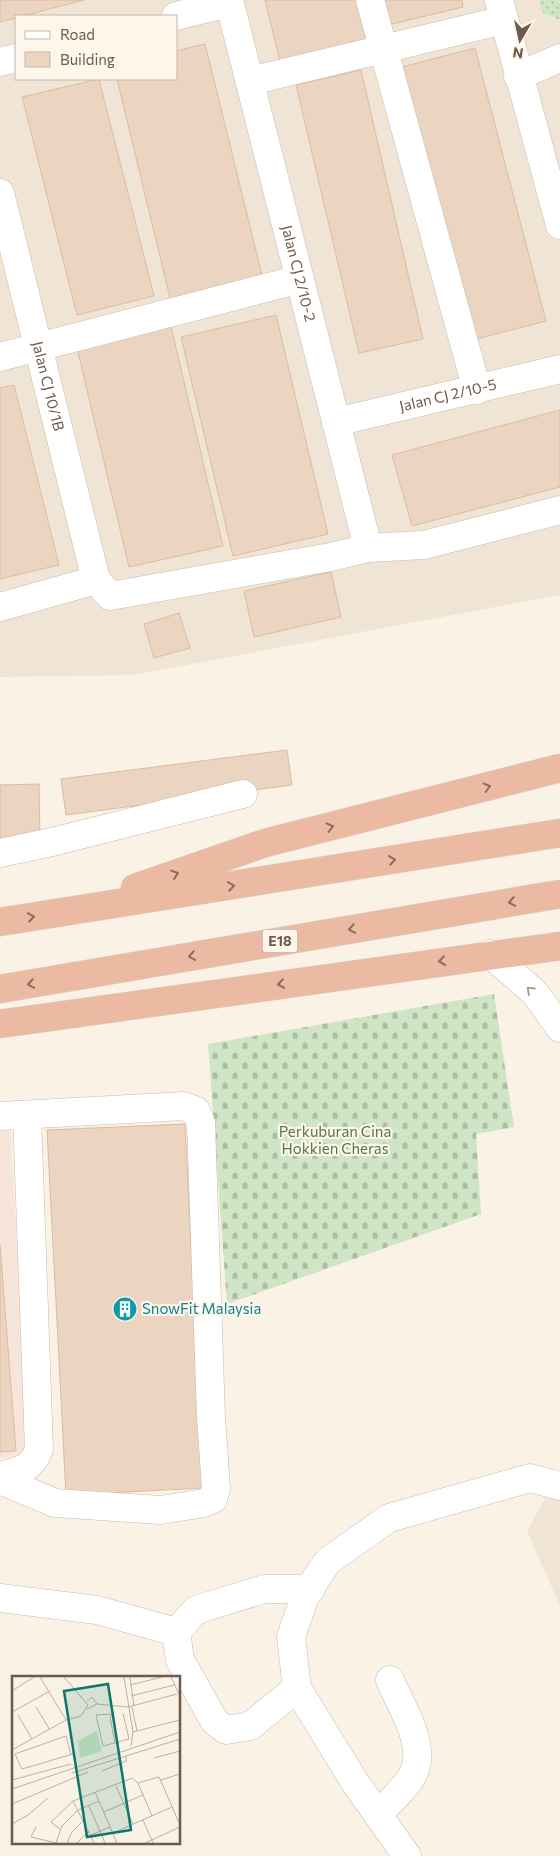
<svg xmlns="http://www.w3.org/2000/svg" width="560" height="1856" font-family="Commissioner,sans-serif">
  <style>
    .residential { fill: #f0e5d4; fill-rule: evenodd }
    .commercial { fill: #f8e5da }
    .cemetery { fill: url(#cemetery-stones) }
    .park { fill: url(#park-dots) }
    .building { fill: #ebd4c0; stroke: #dcbba2 }
    .lines { fill: none; stroke-linecap: round; stroke-linejoin: round }
    .minor-casing { stroke: #c9bbad; stroke-width: 29 }
    .highway-casing { stroke: #d7d1cd; stroke-width: 29 }
    .minor { stroke: #fff; stroke-width: 28 }
    .highway { stroke: #ecbaa3; stroke-width: 28 }
    .oneway { stroke: #886e5e }
    .oneway2 { stroke: #a99d94 }
    .labels { text-anchor: middle; stroke-width: 4.5; stroke-linejoin: round; paint-order: stroke }
    .shield { fill: #fdf6eb; stroke: #9a8a7c; stroke-width: 1 }
    .shield-label { font-size: 14px; font-weight: bold; fill: #6f5b4d }
    .street-label { font-size: 15px; fill: #6f5b4d; stroke: #fdf6eb }
    .park-label { font-size: 15px; fill: #55794a; stroke: #fdf6eb }
    .culture-label { font-size: 15px; fill: #0d838f; stroke: #fdf6eb; text-anchor: start }
    .inset-road { fill: none; stroke: #beb1a3; stroke-width: 1 }
    .view { fill: #0f766e; fill-opacity: 0.15; stroke: #0f766e; stroke-width: 2.5 }
    .inset-edge { fill: none; stroke: #6f5b4d; stroke-width: 2.5 }
  </style>
  <defs>
    <pattern id="cemetery-stones" width="16" height="16" patternUnits="userSpaceOnUse" patternTransform="scale(1.25)"><rect width="16" height="16" fill="#d0e5c5"/><path d="M2 7V4a2 2 0 0 1 4 0v3zM10 15v-3a2 2 0 0 1 4 0v3z" fill="#adbda2"/></pattern>
    <pattern id="park-dots" width="8" height="8" patternUnits="userSpaceOnUse" patternTransform="scale(1.25)"><rect width="8" height="8" fill="#d0e5c5"/><path d="M2 2h.1M6 6h.1" fill="none" stroke="#adbda2" stroke-width="1.8" stroke-linecap="round"/></pattern>
  </defs>
  <rect width="100%" height="100%" fill="#f9f2e5"/>
  <path class="residential" d="M 0,0 L 560,0 L 560,595 L 133,675 L 0,677 ZM 16,16 L 176,16 L 176,79 L 16,79 Z
    M 560,1472 L 560,1606 L 527,1531 Z"/>
  <path class="commercial" d="M 10,1123 L 29,1456 L 0,1458 L 0,1124 Z"/>
  <path class="cemetery" d="M 494,994 L 514,1127 L 476,1134 L 481,1214 L 227,1304 L 208,1044 Z"/>
  <path class="park" d="M 539,0 L 560,0 L 560,20 L 543,13 Z"/>
  <path class="building" d="M 0,0 L 84,0 L 0,22 Z
    M 265,0 L 356,0 L 366,39 L 280,61 Z
    M 382,0 L 462,0 L 463,7 L 388,25 Z
    M 205,44 L 263,279 L 171,302 L 117,79 L 176,79 L 176,51 Z
    M 475,48 L 546,321 L 469,341 L 398,68 Z
    M 361,70 L 423,339 L 359,353 L 296,85 Z
    M 99,79 L 154,296 L 77,315 L 22,97 Z
    M 276,315 L 328,534 L 233,556 L 181,337 Z
    M 171,327 L 223,546 L 129,567 L 77,348 Z
    M 14,385 L 59,565 L 0,579 L 0,388 Z
    M 560,410 L 560,487 L 412,526 L 392,455 Z
    M 331,572 L 341,617 L 254,637 L 244,591 Z
    M 179,613 L 190,648 L 154,658 L 144,624 Z
    M 287,750 L 292,785 L 66,815 L 61,779 Z
    M 39,784 L 40,841 L 0,842 L 0,785 Z
    M 185,1124 L 203,1488 L 66,1495 L 47,1130 Z
    M 0,1245 L 16,1451 L 0,1452 Z"/>
  <g class="lines">
    <defs>
      <g id="minor">
        <path id="s1" d="M 229,0 L 368,548"/>
        <path d="M 370,0 L 477,390"/>
        <path d="M 499,0 L 560,225"/>
        <path d="M 176,16 L 229,3"/>
        <path d="M 0,62 L 16,58"/>
        <path d="M 518,76 L 560,58"/>
        <path d="M 250,81 L 504,20"/>
        <path id="s2" d="M 0,193 L 96,580"/>
        <path d="M 0,357 L 300,279"/>
        <path id="s3" d="M 336,422 L 560,369"/>
        <path d="M 0,607 L 96,580 L 110,596 L 331,557 L 368,548 L 424,545 L 560,510"/>
        <path d="M 0,853 L 52,842 L 243,794"/>
        <path d="M 490,954 L 535,993 L 560,1028"/>
        <path d="M 0,1116 L 184,1106 L 196,1111 L 201,1123 L 211,1417 L 216,1488 L 213,1499 L 204,1503 L 161,1510 L 55,1503 L 0,1480"/>
        <path d="M 0,1476 C 21,1470 31,1470 39,1449 L 27,1115"/>
        <path d="M 0,1598 L 97,1610 L 176,1632"/>
        <path d="M 297,1688 L 250,1726 L 226,1730 L 215,1722 L 180,1660 L 176,1632 L 196,1610 L 264,1589 L 311,1589"/>
        <path d="M 379,1814 C 389,1802 404,1790 412,1776 C 429,1747 401,1707 390,1680"/>
        <path d="M 407,1856 L 356,1784 L 297,1688 L 291,1637 L 306,1593 L 328,1561 L 389,1518 L 530,1478 L 560,1486"/>
      </g>
      <path id="highway" d="M 135,888 L 265,843 L 560,768
        M 0,922 L 560,833
        M 0,989 L 560,894
        M 0,1024 L 560,946"/>
    </defs>
    <use href="#minor" class="minor-casing"/>
    <use href="#highway" class="highway-casing"/>
    <use href="#minor" class="minor"/>
    <use href="#highway" class="highway"/>
  </g>
  <defs><path id="oneway-chevron" d="M-2-3.5L2.5 0L-2 3.5" fill="none" stroke-width="1.6" stroke-linecap="round" stroke-linejoin="round" transform="scale(1.25)"/></defs>
  <g class="oneway">
    <use href="#oneway-chevron" transform="translate(487 787) rotate(-14)"/>
    <use href="#oneway-chevron" transform="translate(330 827) rotate(-14)"/>
    <use href="#oneway-chevron" transform="translate(392 860) rotate(-9)"/>
    <use href="#oneway-chevron" transform="translate(175 874) rotate(-19)"/>
    <use href="#oneway-chevron" transform="translate(231 886) rotate(-9)"/>
    <use href="#oneway-chevron" transform="translate(512 902) rotate(170)"/>
    <use href="#oneway-chevron" transform="translate(31 917) rotate(-8)"/>
    <use href="#oneway-chevron" transform="translate(352 929) rotate(170)"/>
    <use href="#oneway-chevron" transform="translate(192 956) rotate(170)"/>
    <use href="#oneway-chevron" transform="translate(442 961) rotate(172)"/>
    <use href="#oneway-chevron" transform="translate(31 984) rotate(170)"/>
    <use href="#oneway-chevron" transform="translate(281 984) rotate(172)"/>
  </g>
  <use class="oneway2" href="#oneway-chevron" transform="translate(530 990) rotate(-137)"/>
  <defs>
    <symbol id="building-disc" viewBox="-11 -11 22 22"><circle r="9.5" fill="#0f9aa8" stroke="#fdf6eb"/><path d="M-4-6H4V6H1V3H-1V6H-4ZM-2.5-4.3h1.7v1.8h-1.7ZM.8-4.3h1.7v1.8H.8ZM-2.5-1h1.7V.8h-1.7ZM.8-1h1.7V.8H.8Z" fill="#fff"/></symbol>
  </defs>
  <g fill-rule="evenodd">
    <use href="#building-disc" x="111" y="1295" width="28" height="28"/>
  </g>
  <g class="labels">
    <rect class="shield" x="262.5" y="929.5" width="35" height="23" rx="4"/>
    <g class="shield-label">
      <text x="280" y="946">E18</text>
    </g>
    <g class="street-label">
      <text dy="5" stroke="none"><textPath href="#s1" startOffset="282">Jalan CJ 2/10-2</textPath></text>
      <text dy="5" stroke="none"><textPath href="#s2" startOffset="199">Jalan CJ 10/1B</textPath></text>
      <text dy="5" stroke="none"><textPath href="#s3" startOffset="115">Jalan CJ 2/10-5</textPath></text>
    </g>
    <g class="park-label">
      <text x="335" y="1137">Perkuburan Cina<tspan x="335" dy="17">Hokkien Cheras</tspan></text>
    </g>
    <g class="culture-label">
      <text x="142" y="1314">SnowFit Malaysia</text>
    </g>
  </g>
  <g transform="translate(12 1676)">
    <rect width="168" height="168" fill="#f9f2e5"/>
    <path d="M 85,55 L 90,75 L 68,82 L 66,65 Z" fill="#d0e5c5"/>
    <path class="inset-road" d="M 28,1 L 54,44M 52,1 L 76,29 L 69,40 L 54,44M 112,1 L 121,56 L 119,70M 118,1 L 122,30M 159,1 L 168,20M 118,9 L 150,1M 0,15 L 22,1M 119,20 L 162,9M 75,25 L 80,21 L 85,28 L 75,33M 85,28 L 116,31 L 165,18M 24,31 L 38,54M 120,31 L 125,55M 0,36 L 38,15M 6,39 L 20,63M 121,56 L 168,44M 103,67 L 98,41 L 101,38 L 84,39 L 91,70 L 106,66 L 117,63 L 111,37M 0,74 L 54,44M 59,79 L 54,60 L 3,78 L 10,93 L 61,78M 142,82 L 168,75M 90,95 L 114,85 L 114,80M 60,97 L 168,63M 0,104 L 59,88M 149,104 L 168,98M 126,107 L 147,101 L 168,149M 104,110 L 121,148M 0,113 L 168,56M 83,116 L 105,167M 61,125 L 82,167M 0,128 L 76,96M 77,130 L 93,167M 92,136 L 131,119M 131,144 L 141,167M 0,148 L 16,139 L 36,122M 24,151 L 19,161 L 44,167M 48,153 L 39,146 L 61,125 L 120,102 L 126,107 L 140,140M 101,157 L 160,131M 79,159 L 98,151M 44,167 L 50,150 L 66,134 L 87,125M 55,167 L 60,156 L 72,144M 65,167 L 77,155M 133,167 L 168,151"/>
    <path class="view" d="M 96,8 L 119,154 L 75,161 L 52,15 Z"/>
    <rect width="168" height="168" class="inset-edge"/>
  </g>
  <rect x="15" y="15" width="162" height="65" fill="#fdf6eb" stroke="#c4b8ac"/>
  <rect x="25" y="31" width="25" height="8" fill="#ffffff" stroke="#c4b8ac"/>
  <text x="60" y="40" font-size="15" fill="#6f5b4d">Road</text>
  <rect x="25" y="52" width="25" height="15" fill="#ebd4c0" stroke="#c4b8ac"/>
  <text x="60" y="65" font-size="15" fill="#6f5b4d">Building</text>
  <g transform="translate(520 40) rotate(189)" stroke="#fdf6eb" stroke-width="4" paint-order="stroke">
  <path d="M0-4L9 19L0 12L-9 19Z" fill="#6f5b4d"/>
  <text y="-8" font-size="14" font-weight="bold" text-anchor="middle" fill="#6f5b4d">N</text>
  </g>
</svg>
